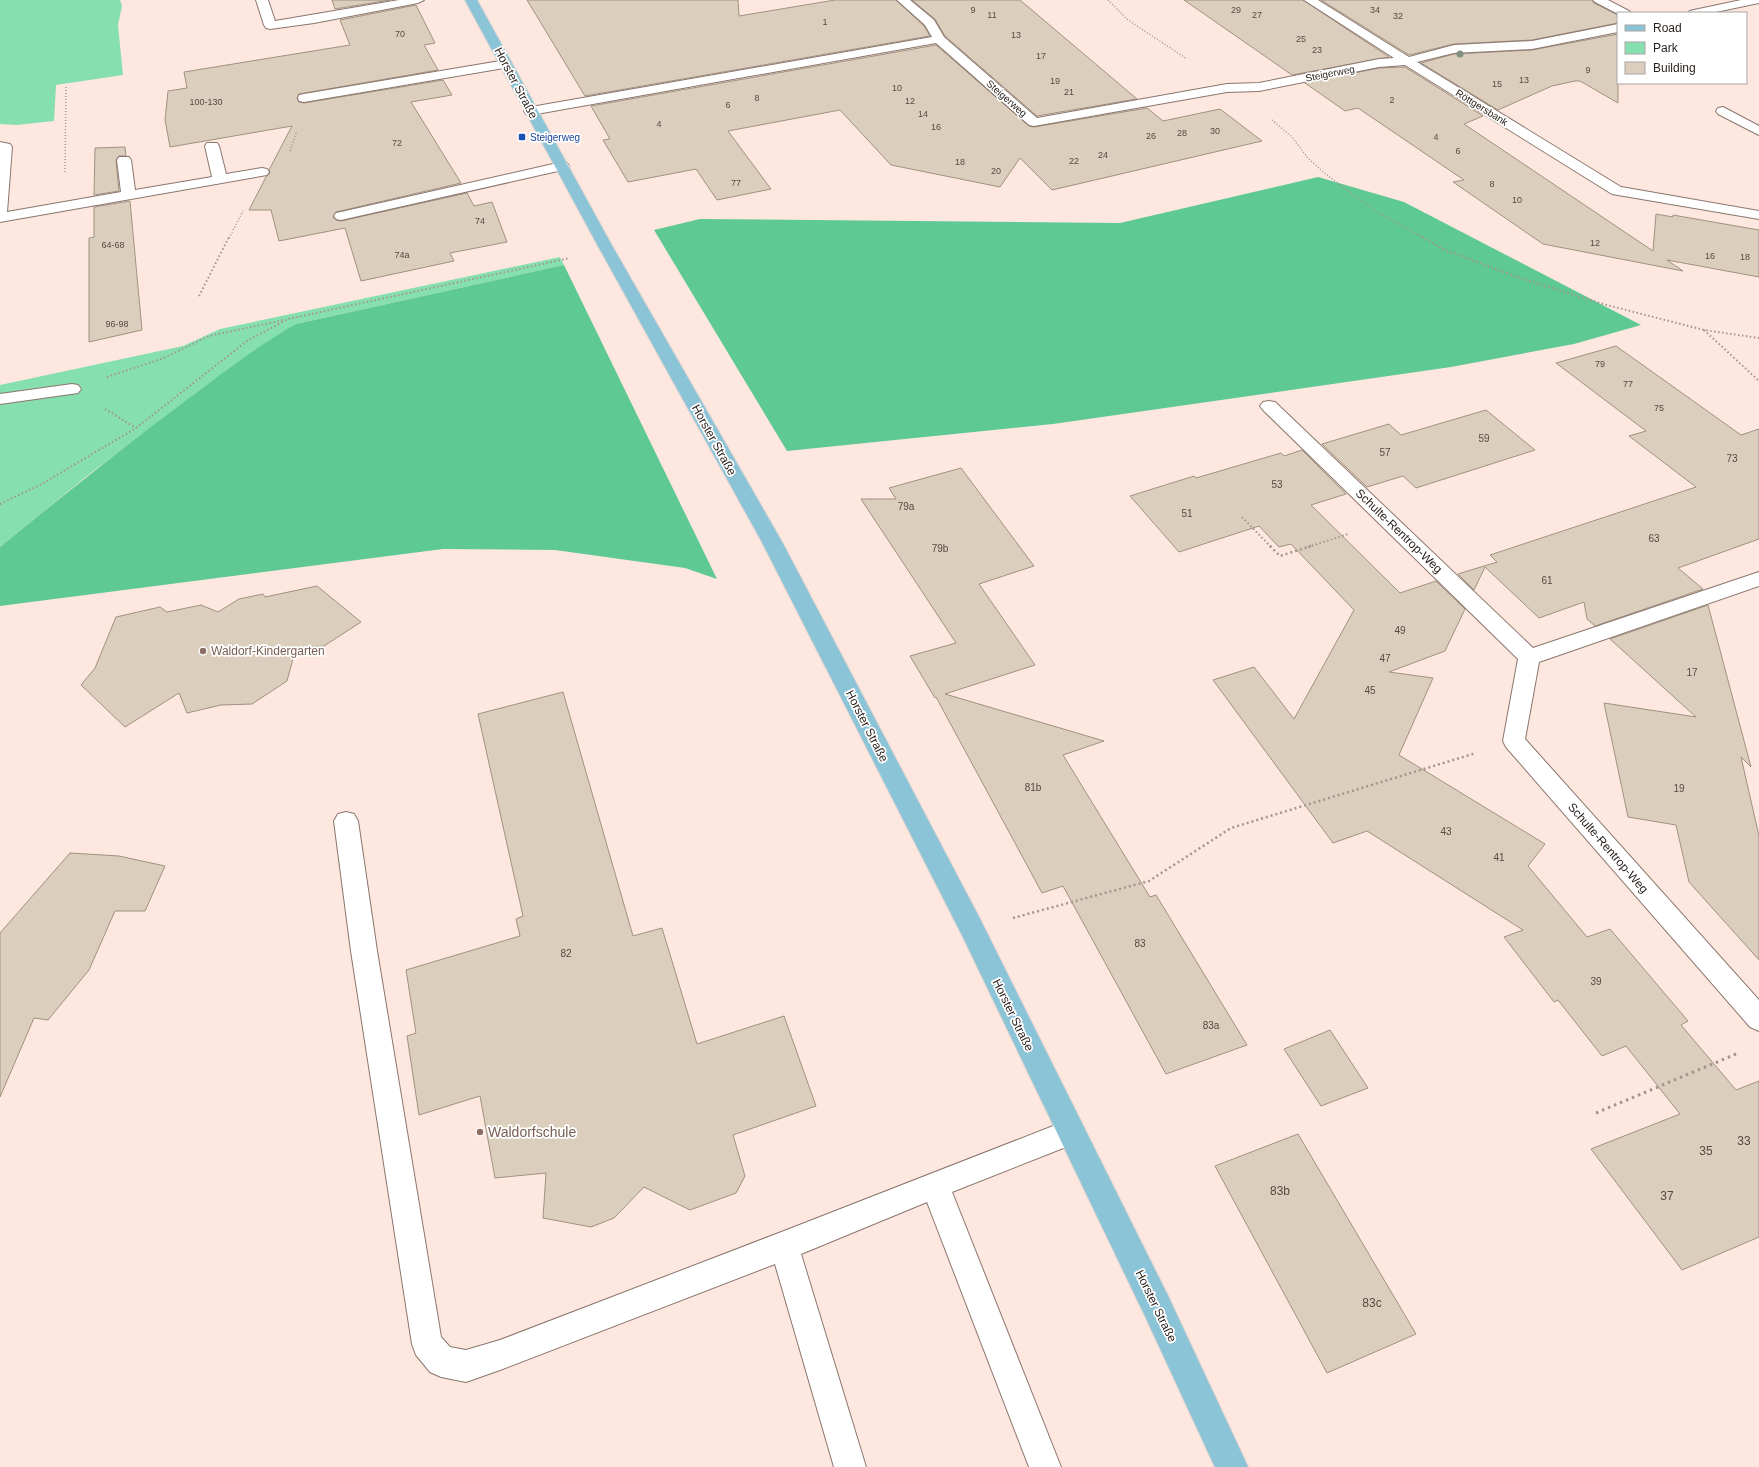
<svg xmlns="http://www.w3.org/2000/svg" width="1759" height="1467" font-family="Helvetica,sans-serif">
  <style>
    .green { fill: #86dfae }
    .forest { fill: #5ec992 }
    .building { fill: #dbcebc; stroke: #9f9281 }
    .lines { fill: none; stroke-linecap: round; stroke-linejoin: round }
    .minor-casing { stroke: #8a766e; stroke-width: 2 }
    .major-casing { stroke: #d4d2d1; stroke-width: 2 }
    .path-far3 { stroke: #a4948d; stroke-width: 1.5; stroke-dasharray: 1 2; stroke-linecap: butt }
    .path-far2 { stroke: #a4948d; stroke-width: 2; stroke-dasharray: 1.5 2.5; stroke-linecap: butt }
    .path-far1 { stroke: #a4948d; stroke-width: 2.5; stroke-dasharray: 2 3; stroke-linecap: butt }
    .path { stroke: #a4948d; stroke-width: 3; stroke-dasharray: 2.5 4; stroke-linecap: butt }
    .minor { fill: #fff; fill-rule: evenodd }
    .major { fill: #8cc4d7; fill-rule: evenodd }
    .tree { fill: #829080 }
    .transit-dot { fill: #1a4fb4; stroke: #fff; stroke-width: 1.5 }
    .education-dot { fill: #8d6e63; stroke: #fff; stroke-width: 1.5 }
    .labels { text-anchor: middle; stroke-width: 3.5; stroke-linejoin: round; paint-order: stroke }
    .far-number-label { font-size: 9px; fill: #544b43 }
    .far-street-label { font-size: 10px; fill: #271f1b; stroke: #fff }
    .far-transit-label { font-size: 10px; fill: #164399; stroke: #fff; text-anchor: start }
    .number-label { font-size: 10px; fill: #544b43 }
    .street-label { font-size: 12px; fill: #271f1b; stroke: #fff }
    .education-label { font-size: 12px; fill: #785e54; stroke: #fff; text-anchor: start }
    .near-number-label { font-size: 12px; fill: #544b43 }
    .near-education-label { font-size: 14px; fill: #785e54; stroke: #fff; text-anchor: start }
  </style>
  <rect width="100%" height="100%" fill="#fee7de"/>
  <path class="green" d="M 0,0 L 120,0 L 122,6 L 118,25 L 123,75 L 56,85 L 54,121 L 17,125 L 0,124 Z
    M 560,257 L 564,265 L 296,324 L 238,362 L 170,413 L 87,476 L 0,547 L 0,385 L 183,346 L 220,329 Z"/>
  <path class="forest" d="M 1318,177 L 1404,202 L 1641,325 L 1574,344 L 1451,367 L 1053,424 L 787,451 L 654,230 L 700,219 L 1120,223 Z
    M 564,265 L 717,579 L 685,568 L 555,550 L 443,549 L 0,606 L 0,547 C 60,498 121,449 184,402 C 220,375 256,347 296,324 Z"/>
  <path class="building" d="M 332,0 L 390,0 L 335,9 Z
    M 527,0 L 738,0 L 739,16 L 835,0 L 896,0 L 924,26 L 930,36 L 585,96 Z
    M 912,0 L 1020,0 L 1137,99 L 1037,116 L 945,36 L 935,19 Z
    M 1184,0 L 1303,0 L 1389,57 L 1292,75 Z
    M 1321,0 L 1592,0 L 1594,3 L 1618,15 L 1618,23 L 1532,40 L 1454,44 L 1409,55 Z
    M 416,5 L 435,43 L 424,45 L 438,70 L 299,94 L 297,98 L 299,102 L 304,103 L 443,80 L 452,95 L 411,102 L 461,183 L 336,212 L 333,217 L 336,220 L 341,221 L 467,193 L 474,206 L 492,202 L 507,242 L 450,253 L 454,261 L 361,281 L 345,228 L 279,241 L 271,210 L 249,210 L 266,177 L 270,173 L 269,170 L 292,126 L 170,147 L 165,120 L 168,91 L 187,88 L 184,72 L 350,45 L 340,20 Z
    M 1618,34 L 1618,103 L 1580,81 L 1575,81 L 1552,86 L 1498,110 L 1421,63 L 1454,54 L 1532,50 Z
    M 936,45 L 1029,126 L 1034,127 L 1147,108 L 1163,121 L 1220,109 L 1262,141 L 1052,190 L 1020,158 L 1000,187 L 891,165 L 840,110 L 728,131 L 771,189 L 717,200 L 696,169 L 628,182 L 603,140 L 610,139 L 591,106 Z
    M 1405,67 L 1483,116 L 1464,124 L 1653,251 L 1656,214 L 1673,217 L 1673,215 L 1759,230 L 1759,277 L 1667,260 L 1683,271 L 1543,244 L 1453,182 L 1464,180 L 1358,108 L 1345,111 L 1305,83 L 1379,68 Z
    M 125,147 L 126,156 L 119,156 L 116,160 L 119,191 L 94,195 L 95,148 Z
    M 130,201 L 142,330 L 89,342 L 89,238 L 94,237 L 94,207 Z
    M 1616,346 L 1741,435 L 1759,429 L 1759,539 L 1678,568 L 1703,589 L 1595,626 L 1587,619 L 1584,602 L 1539,618 L 1485,567 L 1474,590 L 1458,574 L 1497,562 L 1490,555 L 1696,487 L 1629,436 L 1646,431 L 1556,363 Z
    M 1486,410 L 1535,450 L 1416,488 L 1403,476 L 1367,487 L 1322,444 L 1389,424 L 1401,435 Z
    M 1302,450 L 1346,494 L 1311,505 L 1400,593 L 1436,581 L 1465,609 L 1445,651 L 1389,672 L 1433,678 L 1399,755 L 1545,844 L 1528,866 L 1587,937 L 1610,929 L 1688,1021 L 1681,1025 L 1736,1090 L 1759,1081 L 1759,1237 L 1682,1270 L 1591,1149 L 1680,1114 L 1626,1046 L 1602,1056 L 1558,1000 L 1554,1002 L 1504,937 L 1523,930 L 1367,831 L 1333,843 L 1213,680 L 1254,667 L 1294,719 L 1354,610 L 1291,544 L 1279,547 L 1259,526 L 1179,552 L 1130,496 L 1194,476 L 1196,478 L 1281,453 L 1284,456 Z
    M 961,468 L 1034,566 L 979,584 L 1035,665 L 945,694 L 1104,741 L 1063,755 L 1150,897 L 1156,895 L 1247,1045 L 1166,1074 L 1063,886 L 1042,893 L 936,697 L 935,698 L 910,656 L 956,643 L 861,499 L 896,499 L 889,488 Z
    M 317,586 L 361,622 L 324,646 L 296,648 L 287,681 L 252,704 L 221,705 L 187,713 L 179,693 L 125,727 L 81,685 L 95,668 L 116,617 L 160,607 L 167,612 L 201,605 L 218,612 L 239,599 L 263,594 L 265,597 Z
    M 1708,605 L 1751,767 L 1741,757 L 1759,836 L 1759,960 L 1689,882 L 1676,825 L 1628,817 L 1604,703 L 1696,717 L 1610,639 Z
    M 563,692 L 633,936 L 662,928 L 697,1044 L 784,1016 L 816,1106 L 733,1135 L 745,1176 L 736,1193 L 690,1210 L 644,1187 L 614,1218 L 591,1227 L 543,1218 L 546,1173 L 495,1178 L 480,1096 L 419,1115 L 407,1036 L 416,1033 L 406,970 L 520,936 L 516,919 L 523,916 L 478,714 Z
    M 70,853 L 119,856 L 165,866 L 145,911 L 115,911 L 89,970 L 48,1020 L 34,1018 L 0,1097 L 0,933 Z
    M 1330,1030 L 1368,1088 L 1321,1106 L 1284,1049 Z
    M 1298,1134 L 1416,1334 L 1327,1373 L 1215,1166 Z"/>
  <g class="lines">
    <defs>
      <path id="minor" d="M 256,0 L 268,0 L 275,21 L 399,0 L 424,0 L 418,3 L 314,23 L 270,29 L 266,28 L 264,25 Z
        M 897,0 L 910,0 L 934,20 L 944,37 L 1037,118 L 1227,84 L 1259,83 L 1379,59 L 1394,58 L 1304,0 L 1318,0 L 1409,57 L 1454,45 L 1532,41 L 1618,24 L 1618,32 L 1532,49 L 1454,53 L 1417,62 L 1621,187 L 1759,211 L 1759,219 L 1612,194 L 1405,65 L 1379,67 L 1259,91 L 1227,92 L 1034,126 L 1029,125 L 936,43 L 531,115 L 526,114 L 524,111 L 526,108 L 531,107 L 932,37 L 925,25 Z
        M 1593,0 L 1608,0 L 1629,11 L 1631,13 L 1618,14 L 1595,2 Z
        M 1741,0 L 1759,0 L 1759,3 L 1711,13 L 1688,13 L 1690,11 L 1694,10 Z
        M 506,60 L 510,61 L 512,64 L 510,67 L 304,102 L 299,101 L 298,98 L 299,95 L 304,94 Z
        M 1723,107 L 1759,126 L 1759,135 L 1718,114 L 1716,111 L 1718,108 Z
        M 0,142 L 10,144 L 12,147 L 7,212 L 121,192 L 117,160 L 119,157 L 129,157 L 131,160 L 135,190 L 212,177 L 205,146 L 207,143 L 217,143 L 219,146 L 226,174 L 262,168 L 267,169 L 269,172 L 267,175 L 0,222 Z
        M 562,162 L 567,163 L 569,166 L 567,169 L 341,220 L 336,219 L 334,216 L 336,213 L 341,212 Z
        M 72,384 L 78,385 L 81,389 L 78,393 L 0,404 L 0,394 Z
        M 1269,401 L 1275,402 L 1533,648 L 1759,572 L 1759,586 L 1539,662 L 1525,739 L 1759,1000 L 1759,1031 L 1750,1027 L 1506,747 L 1503,741 L 1518,659 L 1263,410 L 1260,406 L 1263,402 Z
        M 346,812 L 354,814 L 358,821 L 377,951 L 441,1337 L 450,1347 L 466,1350 L 500,1340 L 784,1231 L 1071,1119 L 1081,1123 L 1085,1132 L 1081,1141 L 952,1192 L 1061,1467 L 1029,1467 L 927,1202 L 801,1254 L 866,1467 L 834,1467 L 775,1264 L 500,1370 L 466,1382 L 441,1377 L 430,1372 L 416,1355 L 412,1344 L 351,951 L 334,821 L 338,814 Z"/>
      <path id="major" d="M 465,0 L 477,0 L 611,244 L 782,542 L 981,921 L 1168,1296 L 1248,1467 L 1215,1467 L 1146,1318 L 963,937 L 762,542 L 597,244 Z"/>
    </defs>
    <use href="#minor" class="minor-casing"/>
    <use href="#major" class="major-casing"/>
    <path class="path-far3" d="M 1108,0 L 1128,20 L 1187,59
      M 1272,120 L 1292,137 L 1307,157 L 1323,172 L 1374,210 L 1424,238
      M 290,151 L 297,131
      M 65,172 L 66,86
      M 229,238 L 243,211"/>
    <path class="path-far2" d="M 1422,237 L 1443,249 L 1517,277 L 1603,304 L 1704,330 L 1759,338
      M 199,296 L 229,237
      M 1704,330 L 1759,381
      M 107,377 L 164,358 L 209,336 L 284,320
      M 105,409 L 136,428
      M 0,504 L 40,485 L 136,428 L 247,341 L 288,319 L 570,258
      M 1242,517 L 1271,547
      M 1308,547 L 1348,534"/>
    <path class="path-far1" d="M 1270,546 L 1280,556 L 1311,546
      M 1013,918 L 1149,881 L 1231,828 L 1476,753"/>
    <path class="path" d="M 1596,1113 L 1736,1054"/>
    <use href="#minor" class="minor"/>
    <use href="#major" class="major"/>
  </g>
  <circle class="tree" cx="1460" cy="54" r="3.5"/>
  <rect class="transit-dot" x="518" y="133" width="8" height="8" rx="2"/>
  <g class="education-dot">
    <circle cx="203" cy="651" r="4"/>
    <circle cx="480" cy="1132" r="4"/>
  </g>
  <g class="labels">
    <g class="far-number-label">
      <text x="973" y="13">9</text>
      <text x="1236" y="13">29</text>
      <text x="1375" y="13">34</text>
      <text x="992" y="18">11</text>
      <text x="1257" y="18">27</text>
      <text x="1398" y="19">32</text>
      <text x="825" y="25">1</text>
      <text x="400" y="37">70</text>
      <text x="1016" y="38">13</text>
      <text x="1301" y="42">25</text>
      <text x="1317" y="53">23</text>
      <text x="1041" y="59">17</text>
      <text x="1588" y="73">9</text>
      <text x="1524" y="83">13</text>
      <text x="1055" y="84">19</text>
      <text x="1497" y="87">15</text>
      <text x="897" y="91">10</text>
      <text x="1069" y="95">21</text>
      <text x="757" y="101">8</text>
      <text x="1392" y="103">2</text>
      <text x="910" y="104">12</text>
      <text x="206" y="105">100-130</text>
      <text x="728" y="108">6</text>
      <text x="923" y="117">14</text>
      <text x="659" y="127">4</text>
      <text x="936" y="130">16</text>
      <text x="1215" y="134">30</text>
      <text x="1182" y="136">28</text>
      <text x="1151" y="139">26</text>
      <text x="1436" y="140">4</text>
      <text x="397" y="146">72</text>
      <text x="1458" y="154">6</text>
      <text x="1103" y="158">24</text>
      <text x="1074" y="164">22</text>
      <text x="960" y="165">18</text>
      <text x="996" y="174">20</text>
      <text x="736" y="186">77</text>
      <text x="1492" y="187">8</text>
      <text x="1517" y="203">10</text>
      <text x="480" y="224">74</text>
      <text x="1595" y="246">12</text>
      <text x="113" y="248">64-68</text>
      <text x="402" y="258">74a</text>
      <text x="1710" y="259">16</text>
      <text x="1745" y="260">18</text>
      <text x="117" y="327">96-98</text>
      <text x="1600" y="367">79</text>
      <text x="1628" y="387">77</text>
      <text x="1659" y="411">75</text>
    </g>
    <g class="far-street-label">
      <text transform="translate(1330 73) rotate(-11)" y="4">Steigerweg</text>
      <text transform="translate(1007 98) rotate(41)" y="4">Steigerweg</text>
      <text transform="translate(1482 107) rotate(32)" y="4">Röttgersbank</text>
    </g>
    <g class="far-transit-label">
      <text x="530" y="141">Steigerweg</text>
    </g>
    <g class="number-label">
      <text x="1484" y="442">59</text>
      <text x="1385" y="456">57</text>
      <text x="1732" y="462">73</text>
      <text x="1277" y="488">53</text>
      <text x="906" y="510">79a</text>
      <text x="1187" y="517">51</text>
      <text x="1654" y="542">63</text>
      <text x="940" y="552">79b</text>
      <text x="1547" y="584">61</text>
      <text x="1400" y="634">49</text>
      <text x="1385" y="662">47</text>
      <text x="1692" y="676">17</text>
      <text x="1370" y="694">45</text>
      <text x="1033" y="791">81b</text>
      <text x="1679" y="792">19</text>
      <text x="1446" y="835">43</text>
      <text x="1499" y="861">41</text>
      <text x="1140" y="947">83</text>
      <text x="566" y="957">82</text>
      <text x="1596" y="985">39</text>
      <text x="1211" y="1029">83a</text>
    </g>
    <g class="street-label">
      <text transform="translate(516 83) rotate(62)" y="4">Horster Straße</text>
      <text transform="translate(714 440) rotate(61)" y="4">Horster Straße</text>
      <text transform="translate(1399 531) rotate(44)" y="4">Schulte-Rentrop-Weg</text>
      <text transform="translate(867 726) rotate(63)" y="4">Horster Straße</text>
      <text transform="translate(1608 848) rotate(49)" y="4">Schulte-Rentrop-Weg</text>
      <text transform="translate(1013 1015) rotate(64)" y="4">Horster Straße</text>
      <text transform="translate(1156 1306) rotate(64)" y="4">Horster Straße</text>
    </g>
    <g class="education-label">
      <text x="211" y="655">Waldorf-Kindergarten</text>
    </g>
    <g class="near-number-label">
      <text x="1744" y="1145">33</text>
      <text x="1706" y="1155">35</text>
      <text x="1280" y="1195">83b</text>
      <text x="1667" y="1200">37</text>
      <text x="1372" y="1307">83c</text>
    </g>
    <g class="near-education-label">
      <text x="488" y="1137">Waldorfschule</text>
    </g>
  </g>
  <rect x="1617" y="12" width="130" height="72" fill="#ffffff" stroke="#a9a5a4"/>
  <rect x="1625" y="25" width="20" height="6" fill="#8cc4d7" stroke="#a9a5a4"/>
  <text x="1653" y="32" font-size="12" fill="#271f1b">Road</text>
  <rect x="1625" y="42" width="20" height="12" fill="#86dfae" stroke="#a9a5a4"/>
  <text x="1653" y="52" font-size="12" fill="#271f1b">Park</text>
  <rect x="1625" y="62" width="20" height="12" fill="#dbcebc" stroke="#a9a5a4"/>
  <text x="1653" y="72" font-size="12" fill="#271f1b">Building</text>
</svg>
